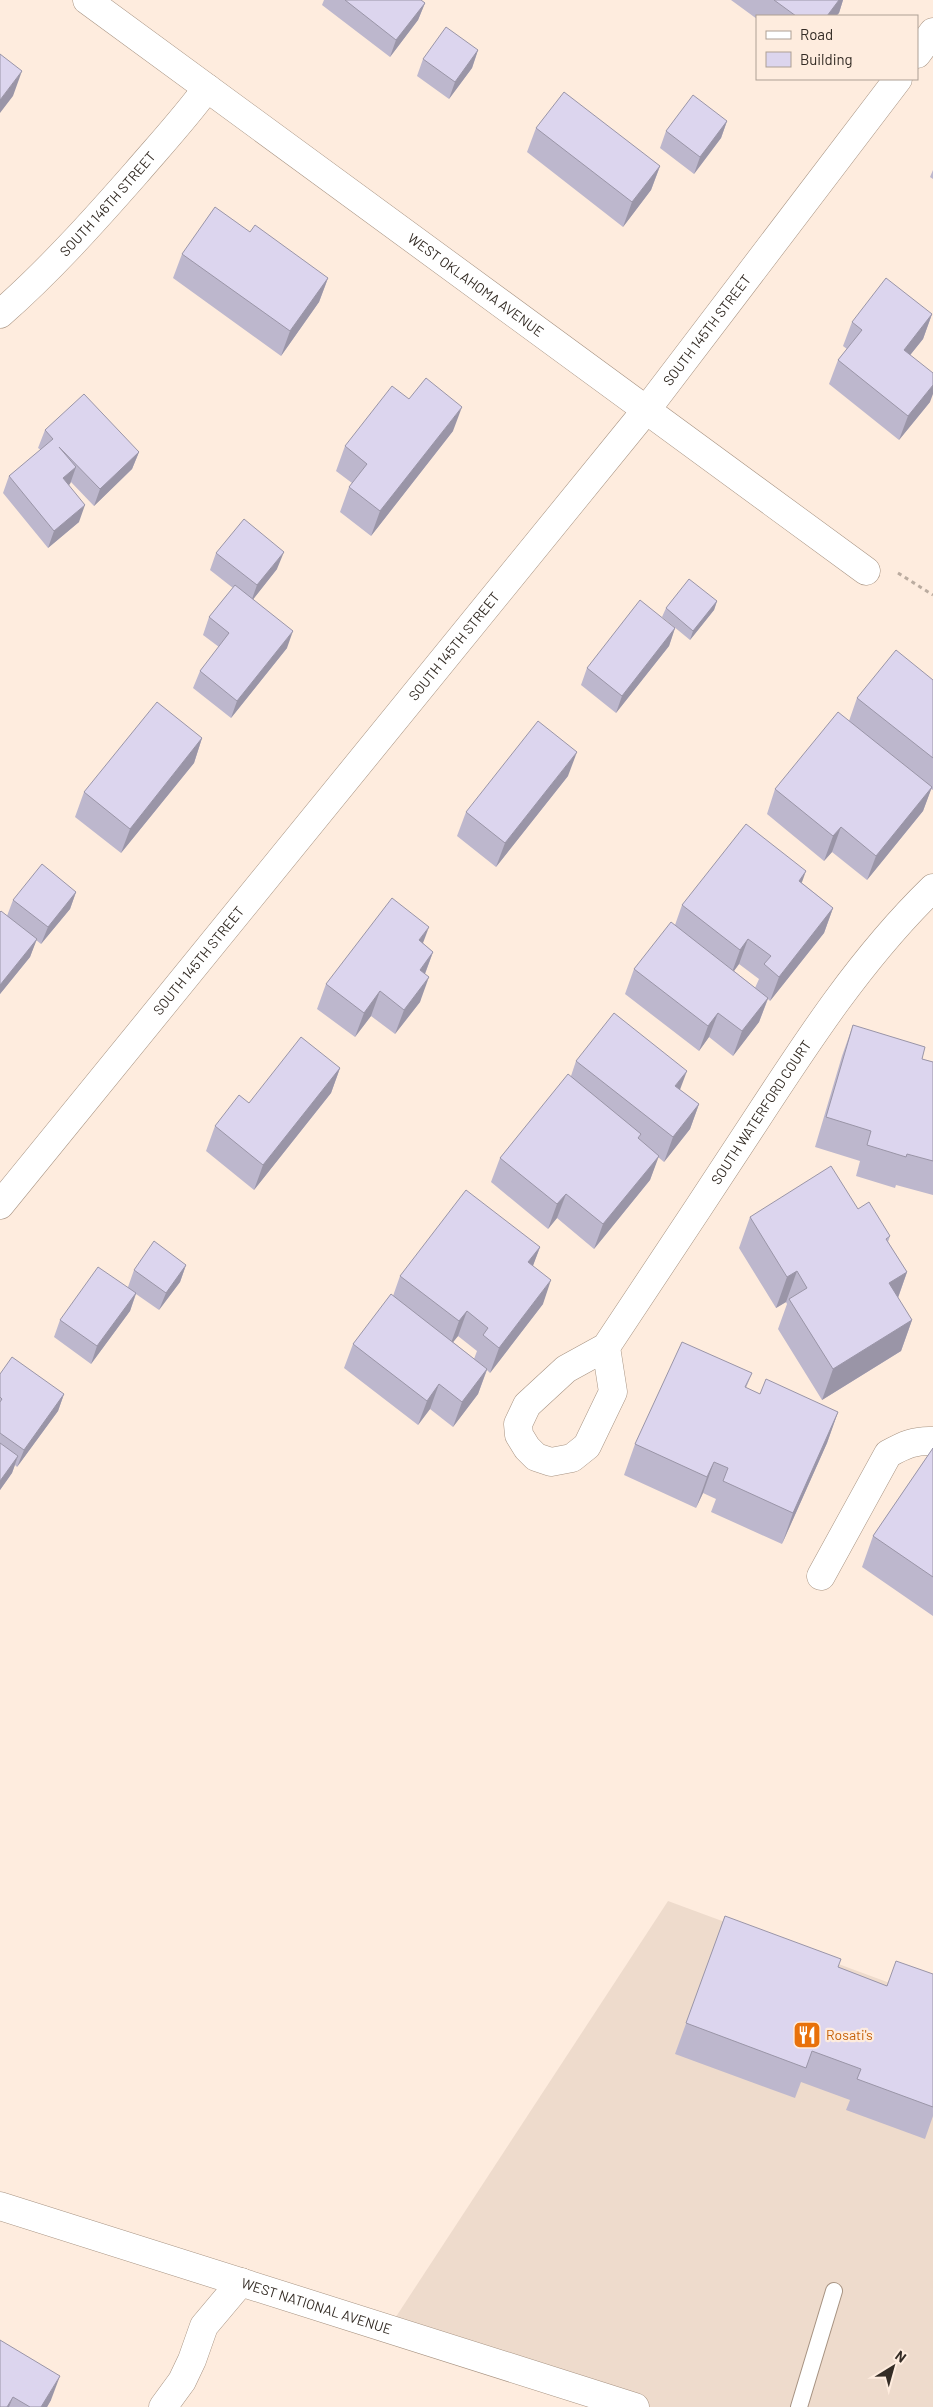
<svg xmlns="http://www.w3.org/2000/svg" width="933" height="2407" font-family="Barlow,sans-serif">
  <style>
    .commercial { fill: #eedbcc }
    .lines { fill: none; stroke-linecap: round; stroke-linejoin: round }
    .lane-casing { stroke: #a79382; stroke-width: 18 }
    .street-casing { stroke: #a79382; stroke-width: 29 }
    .secondary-casing { stroke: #a79382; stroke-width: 29 }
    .path { stroke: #bbaca0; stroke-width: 3; stroke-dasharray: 4 4; stroke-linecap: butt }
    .lane { stroke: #fff; stroke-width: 16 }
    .street { stroke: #fff; stroke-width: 28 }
    .secondary { stroke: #fff; stroke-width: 28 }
    .wall { fill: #bdb7cd; fill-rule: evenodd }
    .shaded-wall { fill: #9a95a7 }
    .building { fill: #dcd5ee; stroke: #9a95a7 }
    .labels { text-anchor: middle; stroke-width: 4.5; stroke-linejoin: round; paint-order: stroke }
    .street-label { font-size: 14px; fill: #342c25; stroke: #feecde }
    .food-label { font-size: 14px; fill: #c56008; stroke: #feecde; text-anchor: start }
  </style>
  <rect width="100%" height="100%" fill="#feecde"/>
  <path class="commercial" d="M 668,1901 L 933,1999 L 933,2407 L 635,2407 L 388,2329 Z"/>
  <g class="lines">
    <defs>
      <path id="lane" d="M 799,2407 L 834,2291"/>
      <g id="street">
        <path id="s1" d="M 87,0 L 866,571"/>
        <path d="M 917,54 L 933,32"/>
        <path id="s2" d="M 0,314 C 49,271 93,222 136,173 C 160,145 185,118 207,88"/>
        <path id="s3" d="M 0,1205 L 647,409 L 898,79"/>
        <path id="s4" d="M 606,1347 L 613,1392 L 587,1446 L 572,1458 L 551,1462 L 536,1457 L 527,1448 L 519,1435 L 518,1424 L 527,1405 L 566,1369 L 606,1347 C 656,1272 705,1198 754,1123 C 808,1040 862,957 933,888"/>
        <path d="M 821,1576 L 888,1454 C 904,1445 915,1440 933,1441"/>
        <path d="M 163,2407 L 182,2381 L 192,2360 L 204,2326 L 241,2282"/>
      </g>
      <g id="secondary">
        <path id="s5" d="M 0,2206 L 635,2407"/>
      </g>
    </defs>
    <use href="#lane" class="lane-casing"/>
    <use href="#street" class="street-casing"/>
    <use href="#secondary" class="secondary-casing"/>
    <path class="path" d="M 898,573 L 933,595"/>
    <use href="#lane" class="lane"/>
    <use href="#street" class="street"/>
    <use href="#secondary" class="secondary"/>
  </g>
  <path class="wall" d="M 324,0 L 421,0 L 425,3 L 418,20 L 390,57 L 322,5 Z
    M 731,0 L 843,0 L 839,13 L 836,16 L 757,16 L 757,19 Z
    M 478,50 L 472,68 L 449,99 L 417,76 L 423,59 Z
    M 727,121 L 721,138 L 694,174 L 660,148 L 666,131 Z
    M 536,128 L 660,166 L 651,190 L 623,227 L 527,152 Z
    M 933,170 L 933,179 L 930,177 Z
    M 250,232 L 328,278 L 319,302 L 281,356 L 173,278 L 182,254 Z
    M 932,314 L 923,339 L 910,355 L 930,402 L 899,440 L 829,384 L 838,360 L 847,349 L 843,346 L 852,322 Z
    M 45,430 L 139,452 L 132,469 L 94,506 L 71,482 L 69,485 L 79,522 L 48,548 L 3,493 L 9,476 L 41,450 L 38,448 Z
    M 453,431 L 371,536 L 340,512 L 349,487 L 352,483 L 336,471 L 345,446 Z
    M 216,553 L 277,569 L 253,599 L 287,648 L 231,718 L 193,688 L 200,671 L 219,647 L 203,635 L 209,617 L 233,588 L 210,570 Z
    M 717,601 L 714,610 L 690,640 L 662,617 L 666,608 Z
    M 675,628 L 669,646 L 616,713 L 581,685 L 587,668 Z
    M 933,680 L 933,790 L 931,789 L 923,811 L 867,880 L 832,852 L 824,861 L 767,814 L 775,789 L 849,721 L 857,698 Z
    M 202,738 L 194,763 L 121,853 L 75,817 L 84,792 Z
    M 568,776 L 496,867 L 457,836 L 466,812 Z
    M 802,883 L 833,908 L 824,933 L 770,1001 L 768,999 L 759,1022 L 733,1056 L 709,1037 L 699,1051 L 625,994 L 634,969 L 675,925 L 682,905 ZM 739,964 L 759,979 L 755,988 L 734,971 Z
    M 76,892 L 70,909 L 41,944 L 36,940 L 30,957 L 0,994 L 0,912 L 7,916 L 13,900 Z
    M 423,943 L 433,952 L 425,974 L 420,1002 L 395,1034 L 371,1016 L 355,1037 L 317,1009 L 326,984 Z
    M 853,1025 L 922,1059 L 933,1062 L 933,1195 L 896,1185 L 895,1188 L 856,1176 L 860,1161 L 815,1147 L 842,1056 Z
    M 576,1061 L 680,1090 L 699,1104 L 690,1129 L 664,1162 L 658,1157 L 650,1180 L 594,1249 L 557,1218 L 548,1229 L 491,1182 L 500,1158 L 571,1076 Z
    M 340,1068 L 331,1093 L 254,1190 L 206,1151 L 215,1126 L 249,1103 Z
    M 858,1209 L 890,1236 L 888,1242 L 907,1272 L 898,1298 L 912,1320 L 901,1351 L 822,1400 L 778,1329 L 787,1304 L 786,1302 L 776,1308 L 739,1248 L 750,1217 Z
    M 540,1247 L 533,1265 L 543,1304 L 490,1373 L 487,1370 L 478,1394 L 453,1427 L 430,1409 L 418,1425 L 344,1368 L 353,1344 L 393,1296 L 400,1276 ZM 458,1336 L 477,1351 L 474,1359 L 453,1342 Z
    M 186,1265 L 180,1282 L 159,1310 L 136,1294 L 130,1311 L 91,1364 L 54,1337 L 60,1320 L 128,1287 L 134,1270 Z
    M 752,1373 L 746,1388 L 760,1394 L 838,1412 L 827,1443 L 782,1544 L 711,1512 L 716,1499 L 703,1493 L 696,1508 L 624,1475 L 635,1444 Z
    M 0,1374 L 64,1394 L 58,1411 L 17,1467 L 15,1465 L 12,1473 L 0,1490 Z
    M 933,1448 L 933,1616 L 862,1567 L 873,1536 Z
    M 725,1916 L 838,1967 L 887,1986 L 933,1974 L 933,2116 L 925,2139 L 846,2110 L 850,2100 L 801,2082 L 795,2098 L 675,2054 Z
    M 0,2340 L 51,2400 L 47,2407 L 0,2407 Z"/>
  <path class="shaded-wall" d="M 839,0 L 843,0 L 839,13 L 836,16 L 827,16 Z
    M 425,3 L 418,20 L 390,57 L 396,40 Z
    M 478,50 L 472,68 L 449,99 L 455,82 Z
    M 22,71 L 13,96 L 0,113 L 0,100 Z
    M 727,121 L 721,138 L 694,174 L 700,157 Z
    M 660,166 L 651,190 L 623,227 L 632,202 Z
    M 328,278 L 319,302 L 281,356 L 290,331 Z
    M 932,314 L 923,339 L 895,374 L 904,350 Z
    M 933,385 L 933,394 L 930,402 L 899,440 L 908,416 Z
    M 462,407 L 453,431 L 371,536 L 380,511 Z
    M 139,452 L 132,469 L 94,506 L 100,489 Z
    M 76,467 L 70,484 L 57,495 L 63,478 Z
    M 85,505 L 79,522 L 48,548 L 54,531 Z
    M 284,552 L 277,569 L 251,602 L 257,585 Z
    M 717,601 L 714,610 L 690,640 L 693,631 Z
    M 675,628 L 669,646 L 616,713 L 622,696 Z
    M 293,631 L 287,648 L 231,718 L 237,701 Z
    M 202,738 L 194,763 L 121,853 L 130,829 Z
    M 577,752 L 568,776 L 496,867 L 505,843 Z
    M 932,787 L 923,811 L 867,880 L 876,856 Z
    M 841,827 L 832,852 L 824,861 L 833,836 Z
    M 806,871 L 797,896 L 799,881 Z
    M 76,892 L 70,909 L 41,944 L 48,927 Z
    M 833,908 L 824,933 L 770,1001 L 779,977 Z
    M 429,927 L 420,951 L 419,940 Z
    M 37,939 L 30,957 L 0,994 L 0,985 Z
    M 748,939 L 739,964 L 731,975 L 740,950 Z
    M 433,952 L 424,976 L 420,970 Z
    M 429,977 L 420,1002 L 395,1034 L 404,1010 Z
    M 380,991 L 371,1016 L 355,1037 L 364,1013 Z
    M 768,998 L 759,1022 L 733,1056 L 742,1031 Z
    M 718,1013 L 709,1037 L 699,1051 L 708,1026 Z
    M 340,1068 L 331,1093 L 254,1190 L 263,1165 Z
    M 687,1071 L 678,1095 L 675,1086 Z
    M 699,1104 L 690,1129 L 664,1162 L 673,1137 Z
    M 659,1156 L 650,1180 L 594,1249 L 603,1224 Z
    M 566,1194 L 557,1218 L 548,1229 L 557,1204 Z
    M 540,1247 L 531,1271 L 528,1262 Z
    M 186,1265 L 180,1282 L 159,1310 L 166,1293 Z
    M 797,1271 L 786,1302 L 776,1308 L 787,1277 Z
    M 907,1272 L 896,1303 L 889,1283 Z
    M 551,1280 L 543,1304 L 490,1373 L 499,1348 Z
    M 136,1293 L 130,1311 L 91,1364 L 97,1346 Z
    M 467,1311 L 458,1336 L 450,1346 L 459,1321 Z
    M 912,1320 L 901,1351 L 822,1400 L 833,1369 Z
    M 487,1369 L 478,1394 L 453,1427 L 462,1402 Z
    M 439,1384 L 430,1409 L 418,1425 L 427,1401 Z
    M 64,1394 L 58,1411 L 17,1467 L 24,1450 Z
    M 838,1412 L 827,1443 L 782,1544 L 793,1513 Z
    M 18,1456 L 12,1473 L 0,1490 L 0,1481 Z
    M 714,1462 L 703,1493 L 696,1508 L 707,1477 Z
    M 60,2376 L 51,2400 L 47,2407 L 41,2407 Z
    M 13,2397 L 9,2407 L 7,2407 Z"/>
  <path class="building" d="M 345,0 L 421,0 L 425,3 L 396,40 Z
    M 774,0 L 839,0 L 827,16 L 796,16 Z
    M 446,27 L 478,50 L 455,82 L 423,59 Z
    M 0,54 L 22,71 L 0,100 Z
    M 564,92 L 660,166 L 632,202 L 536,128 Z
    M 693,95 L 727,121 L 700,157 L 666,131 Z
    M 215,207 L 250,232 L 255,225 L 328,278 L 290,331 L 182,254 Z
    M 886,278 L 932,314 L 904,350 L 933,373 L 933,385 L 908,416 L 838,360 L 862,330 L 852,322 Z
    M 426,378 L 462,407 L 380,511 L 349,487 L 367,464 L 345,446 L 392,386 L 409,399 Z
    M 84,394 L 139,452 L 100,489 L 59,447 L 76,467 L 63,478 L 85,505 L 54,531 L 9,476 L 53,439 L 45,430 Z
    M 244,519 L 284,552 L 257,585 L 216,553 Z
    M 689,579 L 717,601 L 693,631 L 666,608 Z
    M 235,585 L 293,631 L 237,701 L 200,671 L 229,633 L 209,617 Z
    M 640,600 L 675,628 L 622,696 L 587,668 Z
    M 896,650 L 933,680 L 933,758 L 857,698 Z
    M 157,702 L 202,738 L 130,829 L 84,792 Z
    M 838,712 L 932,787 L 876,856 L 841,827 L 833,836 L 775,789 Z
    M 538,721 L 577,752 L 505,843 L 466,812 Z
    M 746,824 L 806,871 L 799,881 L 833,908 L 779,977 L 764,964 L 771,956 L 748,939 L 740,950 L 682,905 Z
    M 42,864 L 76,892 L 48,927 L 13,900 Z
    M 392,898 L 429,927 L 419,940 L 433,952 L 420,970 L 429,977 L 404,1010 L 380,991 L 364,1013 L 326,984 Z
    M 1,911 L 37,939 L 0,985 L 0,912 Z
    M 671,922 L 768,998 L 742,1031 L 718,1013 L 708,1026 L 634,969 Z
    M 614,1013 L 687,1071 L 675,1086 L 699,1104 L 673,1137 L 576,1061 Z
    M 853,1025 L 925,1047 L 922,1059 L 933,1062 L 933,1161 L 907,1154 L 906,1157 L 867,1145 L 871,1131 L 826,1117 Z
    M 301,1037 L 340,1068 L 263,1165 L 215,1126 L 239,1095 L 249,1103 Z
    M 568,1074 L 641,1134 L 638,1138 L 659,1156 L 603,1224 L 566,1194 L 557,1204 L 500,1158 Z
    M 831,1166 L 858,1209 L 869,1202 L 890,1236 L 886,1239 L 907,1272 L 889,1283 L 912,1320 L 833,1369 L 789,1299 L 807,1288 L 797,1271 L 787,1277 L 750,1217 Z
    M 466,1190 L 540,1247 L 528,1262 L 551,1280 L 499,1348 L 483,1335 L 488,1328 L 467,1311 L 459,1321 L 400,1276 Z
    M 154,1241 L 186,1265 L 166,1293 L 134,1270 Z
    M 98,1267 L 136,1293 L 97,1346 L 60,1320 Z
    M 391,1294 L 487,1369 L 462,1402 L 439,1384 L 427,1401 L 353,1344 Z
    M 682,1342 L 752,1373 L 745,1387 L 760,1394 L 766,1379 L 838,1412 L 793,1513 L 723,1481 L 728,1468 L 714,1462 L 707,1477 L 635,1444 Z
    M 12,1357 L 64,1394 L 24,1450 L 0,1433 L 0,1402 L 2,1399 L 0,1397 L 0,1374 Z
    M 0,1443 L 18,1456 L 0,1481 Z
    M 933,1448 L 933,1577 L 873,1536 Z
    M 725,1916 L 841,1959 L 838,1967 L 887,1986 L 896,1961 L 933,1974 L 933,2107 L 857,2079 L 861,2069 L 812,2051 L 806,2068 L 686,2023 Z
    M 0,2340 L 60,2376 L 41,2407 L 30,2407 L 13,2397 L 7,2407 L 0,2407 Z"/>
  <defs>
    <symbol id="restaurant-square" viewBox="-11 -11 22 22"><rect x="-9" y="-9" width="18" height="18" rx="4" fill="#e8710a" stroke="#feecde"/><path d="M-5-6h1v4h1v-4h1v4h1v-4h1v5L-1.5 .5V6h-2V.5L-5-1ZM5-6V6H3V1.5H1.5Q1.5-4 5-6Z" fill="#fff"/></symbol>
  </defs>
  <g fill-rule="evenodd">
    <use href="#restaurant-square" x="791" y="2019" width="32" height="32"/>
  </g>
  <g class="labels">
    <g class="street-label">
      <text dy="5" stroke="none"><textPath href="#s2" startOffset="154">SOUTH 146TH STREET</textPath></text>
      <text dy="5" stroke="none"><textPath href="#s1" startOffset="482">WEST OKLAHOMA AVENUE</textPath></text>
      <text dy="5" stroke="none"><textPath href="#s3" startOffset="1125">SOUTH 145TH STREET</textPath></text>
      <text dy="5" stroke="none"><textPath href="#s3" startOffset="720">SOUTH 145TH STREET</textPath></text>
      <text dy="5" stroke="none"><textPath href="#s3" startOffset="315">SOUTH 145TH STREET</textPath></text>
      <text dy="5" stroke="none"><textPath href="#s4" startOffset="602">SOUTH WATERFORD COURT</textPath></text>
      <text dy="5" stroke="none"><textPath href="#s5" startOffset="332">WEST NATIONAL AVENUE</textPath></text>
    </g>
    <g class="food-label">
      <text x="826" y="2040">Rosati's</text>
    </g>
  </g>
  <rect x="756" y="15" width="162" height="65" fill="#feecde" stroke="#ad9f94"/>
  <rect x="766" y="31" width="25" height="8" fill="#ffffff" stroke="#ad9f94"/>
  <text x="800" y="40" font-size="15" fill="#342c25">Road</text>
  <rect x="766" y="52" width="25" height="15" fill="#dcd5ee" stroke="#ad9f94"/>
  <text x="800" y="65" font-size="15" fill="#342c25">Building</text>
  <g transform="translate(893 2367) rotate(37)" stroke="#feecde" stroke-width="4" paint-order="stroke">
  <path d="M0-4L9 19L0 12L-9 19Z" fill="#342c25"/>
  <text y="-8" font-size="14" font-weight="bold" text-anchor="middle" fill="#342c25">N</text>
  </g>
</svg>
